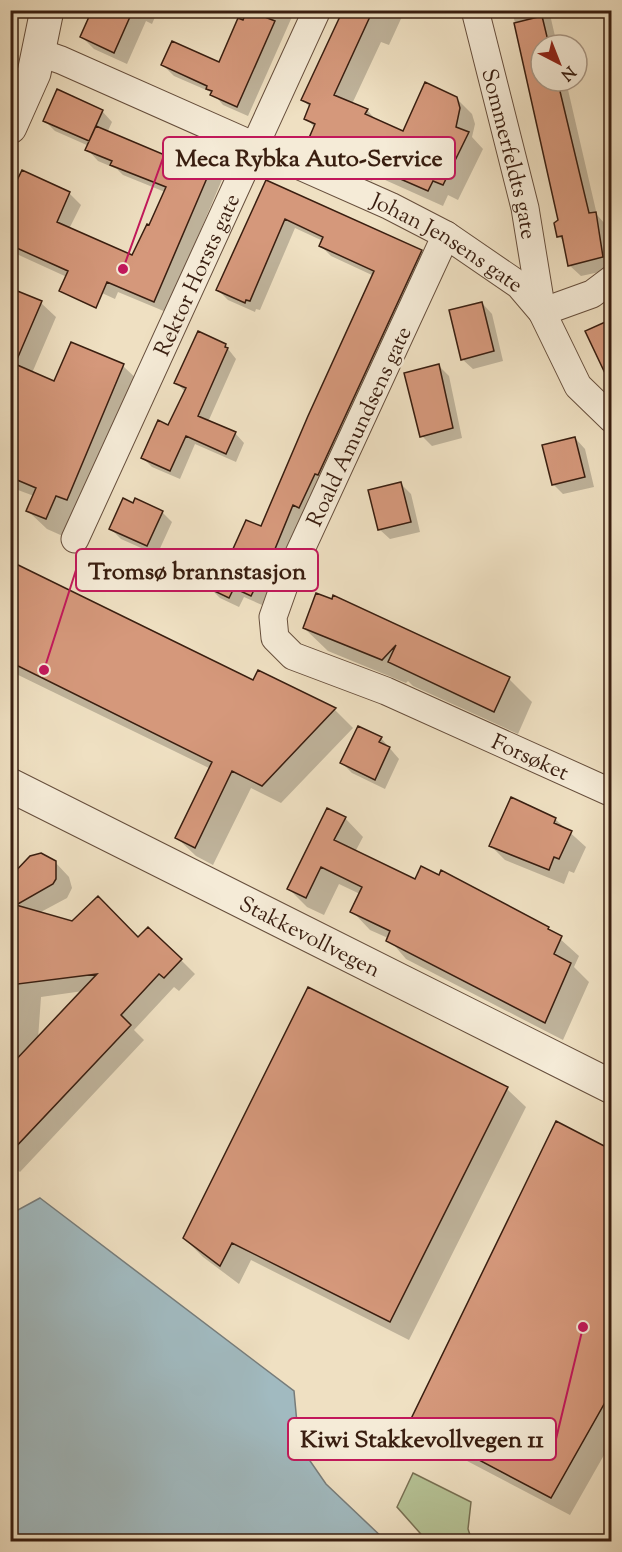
<svg xmlns="http://www.w3.org/2000/svg" width="622" height="1552" font-family="'Sorts Mill Goudy',serif">
<style>
.green{fill:#b6c396;stroke:#787053;stroke-width:1.5}
.water{fill:#a1bac0;stroke:#777c7a;stroke-width:1.5}
.shadow{fill:#0003;fill-rule:evenodd}
.building{fill:#d5987b;stroke:#391e10;stroke-width:1.5}
.lines{fill:none;stroke-linecap:round;stroke-linejoin:round}
.minor-casing{stroke:#664e3c;stroke-width:29}
.tertiary-casing{stroke:#664e3c;stroke-width:35}
.minor{stroke:#f5ebd7;stroke-width:27}
.tertiary{stroke:#f5ebd7;stroke-width:33}
.labels{text-anchor:middle;stroke-width:5;stroke-linejoin:round;paint-order:stroke}
.street-label{font-size:22px;fill:#391e10;stroke:#f5ebd7}
.leader{fill:none;stroke:#c2185b;stroke-width:2}
.callout-dot{fill:#c2185b;stroke:#f5ebd7;stroke-width:2}
.callout{fill:#f5ebd7;stroke:#c2185b;stroke-width:2}
.callout-label{font-size:24px;text-anchor:middle;font-weight:bold;fill:#391e10}
</style>
<rect width="100%" height="100%" fill="#efe0c2"/>
<filter id="stains"><feTurbulence type="fractalNoise" baseFrequency=".00333" numOctaves="4"/><feColorMatrix values="0 0 0 0 .2 0 0 0 0 .09 0 0 0 0 .02 0 0 0 .5 -.17"/></filter>
<radialGradient id="worn" r=".72"><stop offset=".6" stop-color="#630" stop-opacity="0"/><stop offset="1" stop-color="#630" stop-opacity=".3"/></radialGradient>
<!-- green -->
<path class="green" d="M413,1473l58,29 -3,27 4,12h-45l-30,-34z"/>
<!-- water -->
<path class="water" d="M40,1198l254,193 5,54 27,39 60,57h-375v-332l7,1z"/>
<!-- shadow -->
<path class="shadow" d="M94,10h64l-6,14 -6,-3 -19,43 -33,-15 -12,-12z
M243,10h52l-47,106 -25,-11 -10,-12 -39,-17 -11,-11 57,-1z
M343,10h62l-16,35 -8,-3 -29,62 15,6 10,11 27,12 52,-35 16,16 3,10 -3,13 11,12 -25,51 -10,-5 -5,11 -69,-31 -2,6 -36,-16 -25,-27 4,-10 -9,-10 4,-11 -7,-7z
M512,10h37l8,35h-16v36h25l31,134 9,10 6,29v15l-3,1 -28,6 -12,-11 -5,-23 -5,-6 1,-16z
M605,10h7v23l-3,-2z
M102,111l10,11 -5,11 61,25h47l11,12 -60,142 -48,-20 -3,7 -105,-48v-52l13,-27 47,22 11,11 -12,24 64,28 17,-30 15,-35 -42,-17 -6,-6 -19,-8 -11,-12 2,-3 -34,-15 -10,-10z
M266,182l155,69 10,10 -162,335 -3,-1 -4,10 -18,-8 -5,10 -19,-9 -10,-10 23,-35 29,-25 112,-252 -43,-20 -10,-10 2,-5 -28,-13 -35,82 -4,-1 -1,3 -27,-12 -10,-10z
M10,289l31,14 15,14 -24,56 23,10 68,-17 19,18 -77,153 -18,-8 -19,-18 6,-15 -24,-9z
M482,303l10,11 11,47 -30,8 -11,-10z
M225,345l11,14 -28,63 27,11 9,10 -8,19 -41,-18 -15,35 -28,-12 -9,-9 26,-31 16,-35 -9,-10z
M439,366l10,10 13,62 -30,8 -10,-10z
M575,438l10,11 9,38 -31,7 -10,-10z
M401,484l10,10 9,38 -30,7 -11,-10z
M162,512l10,10 -15,33 -36,-16 -10,-10z
M10,562l244,120 4,-10 77,38 18,18 -72,75 -30,-15 -38,77 -17,-9 -19,-18 34,-69 -201,-98z
M317,595l192,84 23,23 -14,32 -105,-48 -5,-5 -2,2 -78,-32 -24,-23z
M381,738l18,21 -14,30 -33,-16 -10,-10z
M345,818l18,19 -8,15 60,29 133,47 31,28 -5,11 15,15 -26,58 -157,-81 -18,-21 -18,-8 -18,-19 8,-17 -21,-10 -15,31 -17,-8 -18,-18z
M555,819l31,28 -12,26 -5,-2 -5,13 -59,-24 -15,-15z
M36,855h10l9,7 14,15 3,11 -5,10 -28,15 99,26 43,21 14,14 -16,17 -5,-4 -40,43 10,10 -124,132 -7,-6 -3,2v-305l8,8zM83,991l-45,48 3,-42z
M309,989l198,100 19,18 -117,233 -158,-80 -12,24 -36,-27 -19,-19z
M612,1152v289l-42,74 -141,-74 -18,-19z"/>
<!-- building -->
<path class="building" d="M92,10h41l-19,43 -34,-16z
M247,10l28,11 -38,86 -27,-12 2,-4 -6,-2 1,-3 -46,-21 11,-24 47,21 19,-44 5,2z
M343,10h30l-39,85 34,14 -3,5 38,17 22,-49 32,15 3,11 -4,19 13,5 -26,53 -10,-4 -5,10 -69,-30 -2,6 -38,-18 2,-5 -12,-6 6,-14 -11,-5 6,-15 -9,-4z
M542,16l7,29h-8v36h15l3,6 30,126 7,-1 7,45 -35,9 -6,-30 -5,1 -3,-14 4,-3 -44,-197z
M57,89l46,21 -14,31 -46,-20z
M96,126l71,30 6,-16 43,17 -62,145 -47,-20 -11,26 -37,-17 9,-20 -58,-26v-50l12,-25 48,22 -13,30 75,33 15,-31 2,1 17,-38 -56,-22 2,-4 -27,-11z
M266,180l156,70 -104,225 -3,-1 -16,34 -6,-3 -34,83 -3,-2 -5,10 -17,-8 -5,10 -21,-10 19,-39 5,2 14,-31 15,6 47,-110 66,-145 -55,-25 4,-9 -38,-18 -35,82 -4,-1 -1,3 -29,-13z
M10,288l32,13 -27,63 39,17 17,-39 53,22 -57,136 -11,-4 -10,23 -20,-8 10,-23 -26,-11z
M482,302l12,49 -33,9 -12,-50z
M612,319v69l-27,-57z
M198,331l28,13 -1,3 3,1 -30,68 38,16 -10,22 -40,-18 -16,35 -29,-13 17,-38 10,5 18,-37 -12,-5z
M439,364l14,64 -33,9 -16,-64z
M575,437l10,40 -33,8 -10,-40z
M401,482l10,40 -33,8 -10,-40z
M123,498l10,5 2,-5 28,13 -16,35 -38,-17z
M10,561l243,119 5,-10 78,38 -74,78 -30,-15 -37,77 -20,-10 37,-76 -202,-100z
M316,593l16,6 1,-4 177,82 -16,35 -106,-50 8,-17 -14,15 -79,-32z
M358,726l24,11 -3,5 11,5 -15,33 -35,-17z
M511,797l45,21 -2,5 18,8 -13,28 -5,-2 -5,13 -60,-24z
M327,808l19,9 -12,23 81,39 6,-13 18,9 2,-5 108,57 -1,2 14,7 -8,18 17,9 -26,60 -159,-82 4,-10 -40,-19 12,-25 -41,-20 -15,31 -19,-9z
M41,853l15,8v18l-3,5 -37,21 56,16 26,-25 40,41 10,-10 34,32 -18,19 -5,-4 -38,41 10,10 -121,128v-87l87,-92 -87,11v-108l20,-21z
M308,987l200,100 -118,235 -158,-79 -12,23 -37,-28z
M556,1121l56,29v240l-61,108 -142,-75z"/>
<g class="lines">
<!-- minor casing -->
<g class="minor-casing">
<g id="minor">
<path id="s1" d="M475,10l50,198 17,104 36,74 34,33"/>
<path id="s2" d="M38,52l23,8 329,146 56,29 73,50 23,27 50,-18 20,-15"/>
<path id="s3" d="M446,235l-162,351 -11,31 2,21 18,18 93,35 226,102"/>
<path id="s4" d="M75,539l242,-529"/>
</g>
</g>
<!-- tertiary casing -->
<g class="tertiary-casing">
<g id="tertiary">
<path d="M10,127l24,-54 13,-63"/>
<path id="s5" d="M10,785l602,302"/>
</g>
</g>
<!-- minor -->
<use href="#minor" class="minor"/>
<!-- tertiary -->
<use href="#tertiary" class="tertiary"/>
</g>
<g class="labels">
<!-- street labels -->
<g class="street-label">
<text dy="8" stroke="none"><textPath href="#s1" startOffset="148">Sommerfeldts gate</textPath></text>
<text dy="8" stroke="none"><textPath href="#s2" startOffset="452">Johan Jensens gate</textPath></text>
<text dy="8" stroke="none"><textPath href="#s4" startOffset="291">Rektor Horsts gate</textPath></text>
<text transform="translate(358 426) rotate(-65)" y="8">Roald Amundsens gate</text>
<text dy="8" stroke="none"><textPath href="#s3" startOffset="724">Forsøket</textPath></text>
<text dy="8" stroke="none"><textPath href="#s5" startOffset="336">Stakkevollvegen</textPath></text>
</g>
</g>
<!-- callouts -->
<path class="leader" d="M123 269L163 158M44 670L76 570M583 1327L556 1439"/>
<g class="callout-dot">
<circle cx="123" cy="269" r="6"/>
<circle cx="44" cy="670" r="6"/>
<circle cx="583" cy="1327" r="6"/>
</g>
<g class="callout">
<rect x="163" y="137" width="292" height="42" rx="6"/>
<rect x="76" y="549" width="242" height="42" rx="6"/>
<rect x="288" y="1418" width="268" height="42" rx="6"/>
</g>
<g class="callout-label">
<text x="309" y="166">Meca Rybka Auto-Service</text>
<text x="197" y="579">Tromsø brannstasjon</text>
<text x="422" y="1447">Kiwi Stakkevollvegen 11</text>
</g>
<!-- margin -->
<rect width="622" height="1552" fill="none" stroke="#efe0c2" stroke-width="36"/>
<rect x="12" y="12" width="598" height="1528" fill="none" stroke="#391e10" stroke-width="3"/>
<rect x="18" y="18" width="586" height="1516" fill="none" stroke="#391e10" stroke-width="1.5"/>
<!-- north arrow -->
<g transform="translate(559 63) rotate(138)"><circle r="28" fill="#f5ebd7" stroke="#aa9987" stroke-width="1.5"/>
<path d="M0-4.5L10 22L0 15L-10 22Z" fill="#8f2418"/>
<text y="-9" font-size="16" font-weight="bold" text-anchor="middle" fill="#391e10">N</text>
</g>
<rect width="100%" height="100%" filter="url(#stains)"/>
<rect width="100%" height="100%" fill="url(#worn)"/>
</svg>
